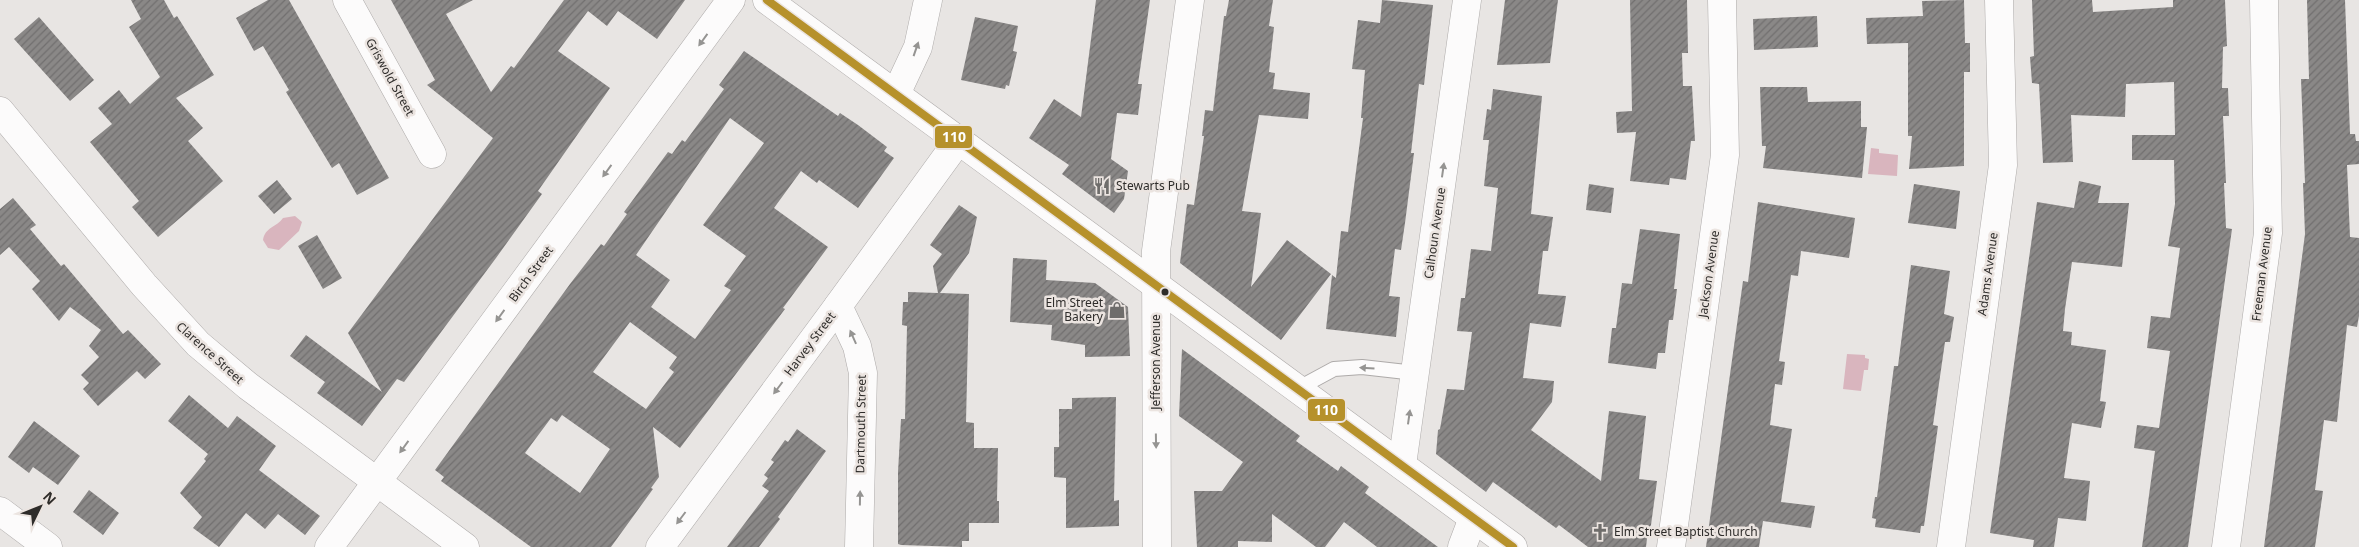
<svg xmlns="http://www.w3.org/2000/svg" width="2359" height="547" font-family="'Noto Sans',sans-serif">
<style>
.water{fill:#d9b5be}
.building{fill:url(#building-hatch);fill-rule:evenodd}
.lines{fill:none;stroke-linecap:round;stroke-linejoin:round}
.service-casing{stroke:#adaaa9;stroke-width:16}
.minor-casing{stroke:#adaaa9;stroke-width:29}
.tertiary-casing{stroke:#adaaa9;stroke-width:29}
.secondary-casing{stroke:#adaaa9;stroke-width:29}
.service{stroke:#fcfbfb;stroke-width:14}
.minor{stroke:#fcfbfb;stroke-width:28}
.tertiary{stroke:#fcfbfb;stroke-width:28}
.secondary{stroke:#fcfbfb;stroke-width:28}
.bus-1-casing{stroke:#ebe4e0;stroke-width:11}
.bus-1{stroke:#b6912b;stroke-width:8}
.oneway{fill:#959492}
.bus-dot{fill:#2e2c2a;stroke:#ebe4e0;stroke-width:2}
.labels{text-anchor:middle;stroke-width:5;stroke-linejoin:round;paint-order:stroke}
.street-label{font-size:12px;fill:#2e2c2a;stroke:#ebe4e0}
.poi-label{font-size:12px;fill:#2e2c2a;stroke:#ebe4e0;text-anchor:start}
.line-badge{stroke:#ebe4e0;stroke-width:2}
.badge-label{font-size:14px;text-anchor:middle;font-weight:bold;fill:#fff}
</style>
<defs>
<pattern id="building-hatch" width="6" height="6" patternUnits="userSpaceOnUse" patternTransform="scale(1.25)"><rect width="6" height="6" fill="#8a8887"/><path d="M-1 1l2-2M0 6l6-6M5 7l2-2" fill="none" stroke="#716f6f"/></pattern>
</defs>
<rect width="100%" height="100%" fill="#e8e5e3"/>
<!-- water -->
<path class="water" d="M1871,148l8,1v4l19,2 -1,21 -29,-2z
M295,216l7,6 -3,9 -20,19 -11,-2 -5,-8c2,-13 14,-13 20,-22z
M1847,354l18,1v3l4,1 -1,11h-4l-3,21 -18,-2z"/>
<!-- building -->
<path class="building" d="M131,0h33l10,18 3,-2 37,59 -38,23 27,30 -15,13 35,40 -65,56 -26,-30 7,-6 -49,-59 22,-18 -14,-16 21,-18 11,14 30,-27 -31,-50 12,-8z
M268,0h21l100,178 -32,17 -18,-32 -7,5 -46,-76 3,-2 -26,-44 -9,5 -18,-33z
M391,0h82l-27,14 45,78 20,-26 3,2 50,-68h121l-28,39 -39,-28 -11,15 -19,-15 -30,40 52,37 -72,103 4,3 -46,64 -92,124 -7,-3 -35,47 -45,-33 8,-11 -35,-26 16,-21 76,57 -34,-59 145,-195 -66,-53 8,-5z
M1096,0h54l-12,84h4l-4,31 -21,-2 -6,46 17,12 -4,28 -10,14 -52,-39 7,-9 -40,-27 25,-39 27,18z
M1229,0h44l-4,26 5,1 -5,45 6,1 -2,16 37,4 -2,26 -49,-4 -17,96 19,2 -10,74 36,-47 44,34 -50,66 -101,-77 7,-59 7,1 10,-69h-2l3,-26 8,1 11,-95h2z
M1382,0l51,5 -9,80 -5,-1 -8,69h3l-9,70 -4,27 -6,-1 -6,47 11,1 -4,40 -70,-8 6,-54 4,3 5,-47 7,1 15,-114h-2l4,-48 -13,-1 6,-49 22,3z
M1505,0h53l-8,63 -53,2z
M1630,0h57l1,53h-6l1,33h9l3,55h-4l-5,39 -16,-2 -1,7 -39,-4 6,-49 -19,1 -1,-21 16,-1z
M1964,0l1,43h5v29h-6v94l-55,3 3,-33h-4v-93l-41,1 -1,-26 57,-2 -1,-15z
M2032,0h60l1,12 80,-5v-7h52l2,46 -4,1 -1,41h6l1,28h-6l3,67h-2l2,45 6,1 -44,318h-46l13,-96 -21,-3 3,-23 22,3 11,-77 -23,-3 4,-32 19,2 10,-70 -12,-2 7,-42 -1,-44h-42v-25h43l-1,-53 -48,2 -1,33 -54,-2 2,47 -30,1 -4,-79 -7,-1 -2,-26 4,-1z
M2307,0h38l5,134h5l1,7h3v23l-12,1 3,72 9,1v78l-2,11 -10,-2 -10,97 -13,-2 -9,70 8,1 -8,56h-51l41,-313 -2,-51h2l-4,-104h8z
M1817,16l1,31 -64,3 -1,-31z
M39,17l55,63 -24,21 -56,-62z
M975,17l43,9 -5,25 4,1 -8,34 -3,-1 -1,4 -44,-9z
M744,51l94,65 2,-3 18,12 29,22 -3,4 10,7 -36,50 -39,-28 -2,3 -16,-12 -27,37 54,39 -45,61 2,1 -105,139 -27,-21 6,50 -8,11 2,1 -42,58h-80l-90,-66 3,-4 -9,-7 135,-186 31,-40 3,2 23,-32 -3,-2 44,-60 4,2 10,-14 3,2 39,-53 -5,-4zM730,118l34,25 -61,82 43,31 -22,30 7,4 -36,49 -44,-32 19,-27 -34,-25zM630,322l47,35 -8,11 5,4 -28,37 -53,-37zM562,415l48,34 -30,44 -55,-40 26,-35 6,4z
M1760,87h47l1,15 53,-1v26h6l-5,51 -99,-10 3,-22h-4z
M1493,89l49,7 -11,118 22,3 -5,34h-5l-5,43 28,2 -5,31 -31,-4 -7,55 31,3 -2,21 -21,28 70,51 8,-70 37,5 -7,63 18,2 -6,44 -3,5 -2,17h-58l-29,-22 -3,3 -63,-46 -7,10 -50,-38 2,-24 2,-1 7,-40 17,1 8,-58 -15,-1 4,-33h4l6,-49 20,2 7,-63 -14,-2 5,-46h-6l4,-31 4,1z
M277,180l15,19 -18,15 -16,-18z
M2079,181l22,5 -3,17h31l-7,64 -50,-5 -7,47 -2,22 9,1 -1,13 35,5 -6,51 6,1 -5,26 -29,-5 -8,55 26,3 -4,40 -28,-3 -4,29h-21l1,-7 -44,-7 47,-331 37,6z
M1589,184l25,4 -3,25 -25,-3z
M1914,184l46,7 -4,38 -48,-6z
M13,198l23,27 -6,4 31,37 3,-2 59,70 5,-4 33,34 -16,15 -8,-8 -39,35 -15,-17 6,-6 -8,-8 18,-18 -10,-11 12,-16 -31,-23 -11,14 -27,-32 8,-8 -31,-34 -9,8v-46z
M1758,202l97,16 -6,40 -48,-7 -3,25 -7,-1 -12,86 6,1 -3,23 -7,-1 -5,41 22,4 -11,73 34,4 -4,22 -48,-7 -4,26h-53l37,-266 5,1z
M959,205l18,12 -8,36 -29,40 29,1 -3,128 8,1v25h24l-1,53h2v22h-30v18h-7v6l-61,-2 -3,-1v-72l3,-53h4l2,-93 -5,-1 1,-23h5v-10l30,1 -5,-27 9,-12 -12,-9z
M1640,229l40,5 -6,55h3l-4,31h-4l-4,33h-7l-2,16 -48,-6 4,-35h4l6,-45 10,1z
M317,235l25,43 -19,11 -25,-43z
M1013,258l34,2 -1,20 49,3 33,24 2,49 -45,1v-12l-34,-5 1,-15 -42,-3z
M1911,265l39,6 -6,43 10,3 -4,25h-5l-12,83 5,1 -14,100h-3l-1,7 -45,-6 1,-8 -4,-1 3,-21h2l17,-131h4z
M1182,349l118,87 -4,5 42,30 3,-5 28,21 -4,6 73,54h-61l-33,-25 -19,25h-9l-44,-33v28l-34,-1v6h-41l-3,-56h28l21,-29 -64,-46z
M189,395l39,33 9,-12 39,30 -17,24 61,46 -15,19 -27,-21 -13,15 -19,-16 -27,34 -26,-19 9,-11 -22,-24 26,-32 -2,-2 4,-5 -40,-33z
M1116,397l-2,104 5,-1v26l-53,2v-50l-12,-1v-30h5v-38h13v-11z
M34,421l46,35 -22,29 -25,-18 -4,6 -21,-16z
M797,429l29,22 -48,66 2,2 -21,28h-32l42,-56 -7,-5 6,-8 -4,-3 10,-13 -3,-2 14,-20 3,2z
M89,490l30,23 -16,22 -30,-23z"/>
<g class="lines">
<!-- service casing -->
<g class="service-casing">
<path id="service" d="M1297,389l37,-20 28,-2 53,6"/>
</g>
<!-- minor casing -->
<g class="minor-casing">
<path id="minor" d="M347,0l85,154
M896,94l22,-47 10,-47
M0,111l144,174 54,59 50,42 217,161
M1402,465l65,-465
M0,511l48,36
M329,547l402,-547
M660,547l178,-241
M1157,547l-1,-296 34,-251
M1671,547l54,-392 -3,-155
M1951,547l52,-382 -4,-165
M2226,547l42,-314 -4,-233"/>
</g>
<!-- tertiary casing -->
<g class="tertiary-casing">
<path id="tertiary" d="M859,547l4,-174 -6,-27 -19,-40 120,-165
M1462,547l11,-29"/>
</g>
<!-- secondary casing -->
<g class="secondary-casing">
<path id="secondary" d="M767,0l746,547"/>
</g>
<!-- service -->
<use href="#service" class="service"/>
<!-- minor -->
<use href="#minor" class="minor"/>
<!-- tertiary -->
<use href="#tertiary" class="tertiary"/>
<!-- secondary -->
<use href="#secondary" class="secondary"/>
<!-- bus-1 casing -->
<g class="bus-1-casing">
<path id="bus-1" d="M767,0l746,547"/>
</g>
<!-- bus-1 -->
<use href="#bus-1" class="bus-1"/>
</g>
<!-- one-way arrows -->
<defs><path id="oneway-solid" d="M-6-.8H1V-3.2L6.5 0L1 3.2V.8H-6Z" transform="scale(1.25)"/></defs>
<g class="oneway">
<use href="#oneway-solid" transform="translate(703 40) rotate(126)"/>
<use href="#oneway-solid" transform="translate(916 49) rotate(-71)"/>
<use href="#oneway-solid" transform="translate(1443 170) rotate(-82)"/>
<use href="#oneway-solid" transform="translate(607 171) rotate(126)"/>
<use href="#oneway-solid" transform="translate(500 316) rotate(126)"/>
<use href="#oneway-solid" transform="translate(853 337) rotate(-114)"/>
<use href="#oneway-solid" transform="translate(1367 368) rotate(-176)"/>
<use href="#oneway-solid" transform="translate(778 388) rotate(127)"/>
<use href="#oneway-solid" transform="translate(1409 417) rotate(-82)"/>
<use href="#oneway-solid" transform="translate(1156 441) rotate(89)"/>
<use href="#oneway-solid" transform="translate(404 447) rotate(126)"/>
<use href="#oneway-solid" transform="translate(860 498) rotate(-89)"/>
<use href="#oneway-solid" transform="translate(681 518) rotate(127)"/>
</g>
<!-- icons -->
<defs>
<g id="restaurant-bare" transform="scale(1.35)"><path d="M-5-6h1v4h1v-4h1v4h1v-4h1v5L-1.5 .5V6h-2V.5L-5-1ZM5-6V6H3V1.5H1.5Q1.5-4 5-6Z" fill="#6f6d6b" stroke="#ebe4e0" stroke-width="2.5" paint-order="stroke"/></g>
<g id="shop-bare" transform="scale(1.35)"><path d="M-5-2.5h2.3a2.7 3.5 0 0 1 5.4 0H5L5.5 6h-11ZM-1.5-2.5h3a1.5 2.3 0 0 0-3 0Z" fill="#6f6d6b" stroke="#ebe4e0" stroke-width="2.5" paint-order="stroke"/></g>
<g id="church-bare" transform="scale(1.35)"><path d="M-1.2-6h2.4v3.5h3.3v2.4h-3.3V6h-2.4V-.1h-3.3v-2.4h3.3Z" fill="#6f6d6b" stroke="#ebe4e0" stroke-width="2.5" paint-order="stroke"/></g>
</defs>
<g fill-rule="evenodd">
<use href="#restaurant-bare" x="1102" y="186"/>
<use href="#shop-bare" x="1117" y="310"/>
<use href="#church-bare" x="1600" y="532"/>
</g>
<!-- markers -->
<circle class="bus-dot" cx="1165" cy="292" r="4.5"/>
<g class="labels">
<!-- street labels -->
<g class="street-label">
<text transform="translate(390 77) rotate(61)" y="4">Griswold Street</text>
<text transform="translate(1435 233) rotate(-82)" y="4">Calhoun Avenue</text>
<text transform="translate(531 274) rotate(-54)" y="4">Birch Street</text>
<text transform="translate(1709 274) rotate(-82)" y="4">Jackson Avenue</text>
<text transform="translate(1988 274) rotate(-82)" y="4">Adams Avenue</text>
<text transform="translate(2262 274) rotate(-83)" y="4">Freeman Avenue</text>
<text transform="translate(810 344) rotate(-53)" y="4">Harvey Street</text>
<text transform="translate(210 353) rotate(42)" y="4">Clarence Street</text>
<text transform="translate(1156 362) rotate(-90)" y="4">Jefferson Avenue</text>
<text transform="translate(861 424) rotate(-89)" y="4">Dartmouth Street</text>
</g>
<!-- poi labels -->
<g class="poi-label">
<text x="1116" y="190">Stewarts Pub</text>
<text x="1103" y="307" text-anchor="end">Elm Street<tspan x="1103" dy="14">Bakery</tspan></text>
<text x="1614" y="536">Elm Street Baptist Church</text>
</g>
</g>
<g class="line-badge">
<rect x="934" y="125" width="39" height="24" rx="5" fill="#b6912b"/>
<rect x="1307" y="398" width="39" height="24" rx="5" fill="#b6912b"/>
</g>
<g class="badge-label">
<text x="954" y="142">110</text>
<text x="1326" y="415">110</text>
</g>
<!-- north arrow -->
<g transform="translate(40 507) rotate(47)" stroke="#ebe4e0" stroke-width="4" paint-order="stroke">
<path d="M0-4L9 19L0 12L-9 19Z" fill="#2e2c2a"/>
<text y="-8" font-size="14" font-weight="bold" text-anchor="middle" fill="#2e2c2a">N</text>
</g>
</svg>
